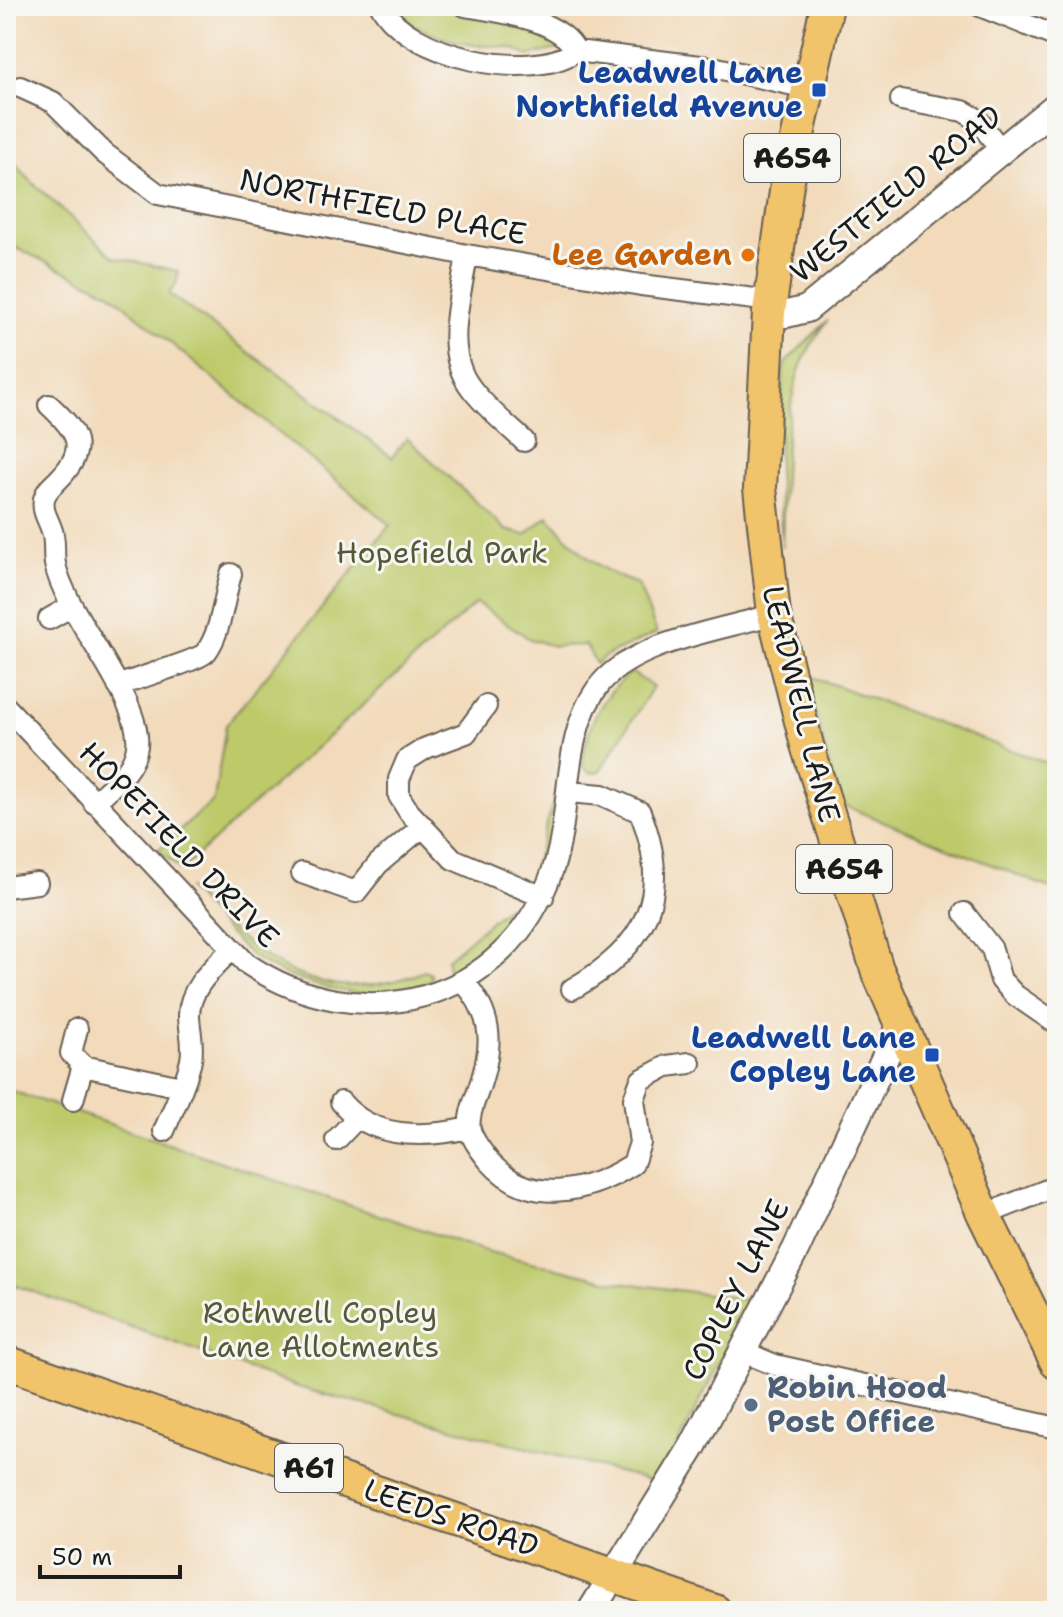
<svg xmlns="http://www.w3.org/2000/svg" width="1063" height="1617" font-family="'Shantell Sans',sans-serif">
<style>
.green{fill:#beca6b;stroke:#6d7344;stroke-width:2}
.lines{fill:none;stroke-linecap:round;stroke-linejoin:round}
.minor-casing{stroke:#675e53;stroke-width:24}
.tertiary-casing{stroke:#675e53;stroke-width:30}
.primary-casing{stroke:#675e53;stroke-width:36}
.minor{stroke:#fff;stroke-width:20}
.tertiary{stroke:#fff;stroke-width:26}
.primary{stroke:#f1c36a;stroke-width:32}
.transit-dot{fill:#1a4fb4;stroke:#f6f6f2;stroke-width:3}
.food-dot{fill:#e8710a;stroke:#f6f6f2;stroke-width:3}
.service-dot{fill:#5c6f8a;stroke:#f6f6f2;stroke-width:3}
.labels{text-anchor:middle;stroke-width:6;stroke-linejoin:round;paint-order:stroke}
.shield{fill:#f6f6f2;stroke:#5d5d5c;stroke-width:2}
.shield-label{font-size:28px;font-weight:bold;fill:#1c1c1c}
.transit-label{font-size:30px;font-weight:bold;fill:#164399;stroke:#f6f6f2;text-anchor:end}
.street-label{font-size:30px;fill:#1c1c1c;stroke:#f6f6f2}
.food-label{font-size:30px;font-weight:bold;fill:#c56008;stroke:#f6f6f2;text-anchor:end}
.park-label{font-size:30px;fill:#555938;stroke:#f6f6f2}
.service-label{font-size:30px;font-weight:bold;fill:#4e5e75;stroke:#f6f6f2;text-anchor:start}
</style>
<rect width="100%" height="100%" fill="#f6f6f2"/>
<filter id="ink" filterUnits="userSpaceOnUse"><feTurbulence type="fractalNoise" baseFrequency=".0125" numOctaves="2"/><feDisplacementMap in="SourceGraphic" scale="16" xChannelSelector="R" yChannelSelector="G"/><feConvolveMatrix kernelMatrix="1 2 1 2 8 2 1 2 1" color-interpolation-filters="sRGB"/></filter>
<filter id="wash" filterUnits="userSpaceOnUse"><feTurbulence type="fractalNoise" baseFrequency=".006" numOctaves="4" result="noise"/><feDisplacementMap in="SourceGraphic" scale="32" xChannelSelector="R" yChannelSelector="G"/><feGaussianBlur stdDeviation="1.8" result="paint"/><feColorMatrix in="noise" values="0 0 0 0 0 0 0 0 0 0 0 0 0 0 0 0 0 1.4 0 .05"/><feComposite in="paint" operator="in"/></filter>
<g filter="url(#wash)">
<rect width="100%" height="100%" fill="#f2daba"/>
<!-- green -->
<path class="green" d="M396,6c48,0 124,11 163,38v5l-32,7c-19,-14 -37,-8 -60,-12 -26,-5 -55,-16 -73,-34z
M6,154l26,28 82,75 64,14 -1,11 -8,12 223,163 15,-19 99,92 19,5 23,-19c27,31 49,56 90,68l19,49 -52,23 -9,8 -10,-19 -33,1 -23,-7 -54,-36 -295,267 -23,-20 56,-50 12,-75 164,-200 -281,-233 -103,-49z
M828,320c-12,17 -24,34 -30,54 -16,54 -14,118 -16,174l-4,-83 5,-95 4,-9z
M631,672l22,15 -54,85 -10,1 -6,-7c2,-41 18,-68 48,-94z
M805,674l252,93v124l-217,-87z
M560,777c-2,22 -4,89 -27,95z
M187,888c72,72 131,125 238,83l6,3v6c-41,31 -143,5 -180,-25 -23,-19 -43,-45 -64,-67z
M508,906l5,1 -3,21 -55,43 -7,-1 -1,-11z
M6,1089l479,162 126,30 140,19 -92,183 -358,-95 -295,-106z"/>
</g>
<g filter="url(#ink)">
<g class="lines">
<!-- minor casing -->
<g class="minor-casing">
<path id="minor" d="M381,6c28,51 148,77 195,45l141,17 90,20
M465,6c33,6 95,12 111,45
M980,6l77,31
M20,87l33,15 51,51 54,41 309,61 174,30 130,16
M901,100l62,11 14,8 24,31
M467,255c-6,42 -25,96 4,133 14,19 35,36 53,53
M49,405c28,26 41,43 9,75 -6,6 -12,10 -14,19 -2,12 3,18 7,29 5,11 2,24 4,36 10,51 88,136 82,182 -3,25 -27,41 -43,57
M49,619l23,-13
M118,686c16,-7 82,-26 88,-34 15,-19 18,-55 25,-78
M486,706l-20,27 -40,15 -19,12 -8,19v17l10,16 44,47 90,38
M6,707l240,256c113,77 261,42 307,-94 20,-58 7,-136 48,-186 36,-42 121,-53 173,-69
M569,792l33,3 38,17c33,81 7,135 -68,177
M302,873l54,19 22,-28 45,-38
M6,887l31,-4
M964,913l28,36 9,31 14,15 42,29
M463,981c33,37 30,68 14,113 -4,10 -9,26 -7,36 3,11 12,22 19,31 40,46 98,32 144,3l7,-21 -6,-44 7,-19 26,-14 23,-3
M83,1066l98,21
M73,1100l10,-34 -12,-13 6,-24
M341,1102c32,38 83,36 128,26
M164,1131c9,-22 22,-47 27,-71 3,-16 -1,-27 -2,-43 -1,-28 24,-49 42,-67
M336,1140l20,-21
M984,1215l73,-29
M741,1351l34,14 282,63"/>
</g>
<!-- tertiary casing -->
<g class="tertiary-casing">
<path id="tertiary" d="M769,312l18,2 20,-5 250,-204
M591,1611l102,-165 103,-197 104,-224"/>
</g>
<!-- primary casing -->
<g class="primary-casing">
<path id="primary" d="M827,6l-40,178 -18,128 -9,176 14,126 33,131 70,224 107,246 73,148
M6,1362l709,249"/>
</g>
<!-- minor -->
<use href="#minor" class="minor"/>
<!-- tertiary -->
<use href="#tertiary" class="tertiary"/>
<!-- primary -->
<use href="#primary" class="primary"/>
</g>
</g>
<!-- markers -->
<g class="transit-dot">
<rect x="811" y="82" width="16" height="16" rx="4"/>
<rect x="924" y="1047" width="16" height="16" rx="4"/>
</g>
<circle class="food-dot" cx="748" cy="255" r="8"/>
<circle class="service-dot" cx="751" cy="1405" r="8"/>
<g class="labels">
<!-- shield labels -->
<g class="shield">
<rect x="744" y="134" width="96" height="48" rx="6"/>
<rect x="796" y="845" width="96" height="48" rx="6"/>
<rect x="275" y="1444" width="68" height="48" rx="6"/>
</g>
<g class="shield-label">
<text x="792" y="168">A654</text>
<text x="844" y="879">A654</text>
<text x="309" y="1478">A61</text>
</g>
<!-- transit labels -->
<g class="transit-label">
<text x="803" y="83">Leadwell Lane<tspan x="803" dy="34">Northfield Avenue</tspan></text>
<text x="916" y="1048">Leadwell Lane<tspan x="916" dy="34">Copley Lane</tspan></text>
</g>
<!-- street labels -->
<g class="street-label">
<text transform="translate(896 194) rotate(-39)" y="10">WESTFIELD ROAD</text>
<text transform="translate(383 207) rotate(11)" y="10">NORTHFIELD PLACE</text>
<text transform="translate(801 704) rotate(76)" y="10">LEADWELL LANE</text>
<text transform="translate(179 845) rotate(46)" y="10">HOPEFIELD DRIVE</text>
<text transform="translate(736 1290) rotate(-63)" y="10">COPLEY LANE</text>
<text transform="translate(451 1518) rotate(19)" y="10">LEEDS ROAD</text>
</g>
<!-- food labels -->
<g class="food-label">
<text x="732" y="265">Lee Garden</text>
</g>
<!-- park labels -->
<g class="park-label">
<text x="442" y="563">Hopefield Park</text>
<text x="320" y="1323">Rothwell Copley<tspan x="320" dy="34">Lane Allotments</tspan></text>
</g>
<!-- service labels -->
<g class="service-label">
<text x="767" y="1398">Robin Hood<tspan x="767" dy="34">Post Office</tspan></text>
</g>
</g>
<!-- margin -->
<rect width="1063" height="1617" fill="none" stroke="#f6f6f2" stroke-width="32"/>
<!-- scale -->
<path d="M40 1565v12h140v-12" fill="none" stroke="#1c1c1c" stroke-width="4"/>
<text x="52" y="1565" font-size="24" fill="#1c1c1c" stroke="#f6f6f2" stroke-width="6" paint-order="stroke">50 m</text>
</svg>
